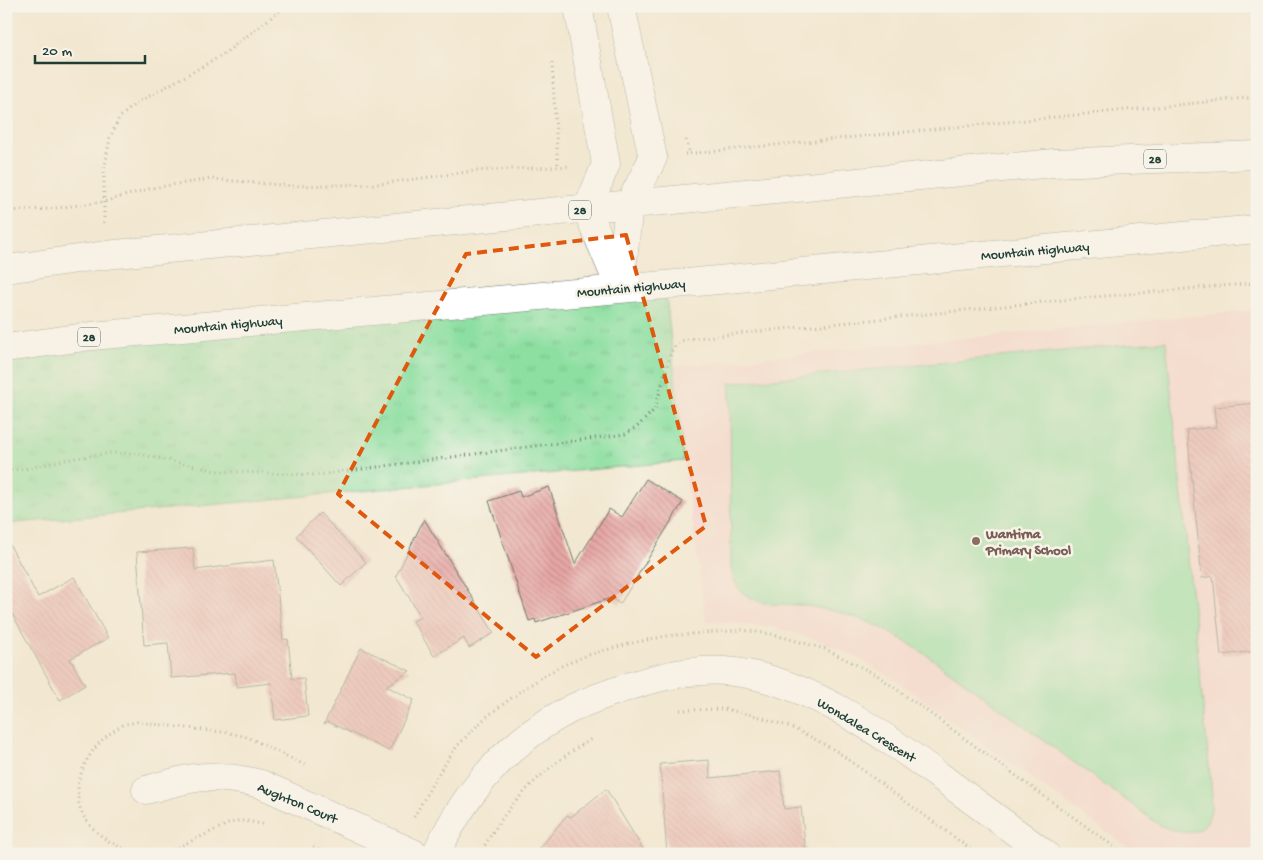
<svg xmlns="http://www.w3.org/2000/svg" width="1263" height="860" font-family="'Gochi Hand',sans-serif">
<style>
.built{fill:#f7d0cb}
.park{fill:url(#park-tufts);stroke:#568e6a}
.pitch{fill:#8cdfa0;stroke:#568e6a}
.building{fill:url(#building-back-hatch)}
.lines{fill:none;stroke-linecap:round;stroke-linejoin:round}
.minor-casing{stroke:#69796b;stroke-width:29}
.major-casing{stroke:#69796b;stroke-width:29}
.path{stroke:#69796b;stroke-width:3;stroke-dasharray:1 4;stroke-linecap:butt}
.minor{stroke:#fff;stroke-width:28}
.major{stroke:#fff;stroke-width:28}
.marked{fill:none;stroke:#de580e;stroke-width:4;stroke-dasharray:10 6;stroke-linejoin:round}
.education-dot{fill:#8d6e63;stroke:#f7f3e8;stroke-width:2}
.labels{text-anchor:middle;stroke-width:5;stroke-linejoin:round;paint-order:stroke}
.shield{fill:#f7f3e8;stroke:#60746a;stroke-width:1}
.shield-label{font-size:12px;font-weight:bold;fill:#1f3d34}
.street-label{font-size:14px;fill:#1f3d34;stroke:#f7f3e8}
.education-label{font-size:14px;font-weight:bold;fill:#785e54;stroke:#f7f3e8;text-anchor:start}
</style>
<defs>
<pattern id="park-tufts" width="24" height="20" patternUnits="userSpaceOnUse" patternTransform="scale(1.25)"><rect width="24" height="20" fill="#8cdfa0"/><path d="M3 7l-1-3M5 7V3M7 7l1-3M15 17l-1-3M17 17v-4M19 17l1-3" fill="none" stroke="#78c08a"/></pattern>
<pattern id="building-back-hatch" width="6" height="6" patternUnits="userSpaceOnUse" patternTransform="scale(1.25)"><rect width="6" height="6" fill="#e8a7a5"/><path d="M-1 5l2 2M0 0l6 6M5-1l2 2" fill="none" stroke="#bb8987"/></pattern>
</defs>
<rect width="100%" height="100%" fill="#f7f3e8"/>
<filter id="ink" filterUnits="userSpaceOnUse"><feTurbulence type="fractalNoise" baseFrequency=".02" numOctaves="2"/><feDisplacementMap in="SourceGraphic" scale="10" xChannelSelector="R" yChannelSelector="G"/><feConvolveMatrix kernelMatrix="1 2 1 2 8 2 1 2 1" color-interpolation-filters="sRGB"/></filter>
<filter id="wash" filterUnits="userSpaceOnUse"><feTurbulence type="fractalNoise" baseFrequency=".0096" numOctaves="4" result="noise"/><feDisplacementMap in="SourceGraphic" scale="20" xChannelSelector="R" yChannelSelector="G"/><feGaussianBlur stdDeviation="1.12" result="paint"/><feColorMatrix in="noise" values="0 0 0 0 0 0 0 0 0 0 0 0 0 0 0 0 0 1.4 0 .05"/><feComposite in="paint" operator="in"/></filter>
<g filter="url(#wash)">
<rect width="100%" height="100%" fill="#f2e8d1"/>
<!-- built -->
<path class="built" d="M1257,310v544h-120l-236,-170 -44,-27 -40,-17 -43,-13 -68,-6 -22,-160 -10,-95z"/>
<!-- park -->
<path class="park" d="M665,285l19,176 -678,63v-176z"/>
<!-- pitch -->
<path class="pitch" d="M1166,341l46,453c-1,6 0,14 -2,20 -8,26 -30,19 -49,12l-227,-166c-24,-16 -49,-33 -77,-42 -14,-5 -29,-8 -44,-11 -19,-5 -42,1 -60,-8 -14,-6 -18,-15 -22,-29l-1,-187z"/>
<g id="blocks">
<!-- building -->
<path class="building" d="M1257,403v248l-36,4 -8,-79 -11,2 -15,-148 29,-3 -2,-20z
M646,479l37,23 -63,102 -9,-6 -75,25 -1,-4 -6,2 -40,-120 30,-10 2,6 28,-10 26,77 34,-55 13,8z
M320,513l46,49 -25,24 -45,-50z
M424,519l70,114 -25,15 -5,-10 -30,18 -21,-35 8,-4 -25,-41z
M6,538l32,59 36,-20 34,61 -38,21 15,26 -25,15 -54,-97z
M193,548l2,22 79,-10 9,80 5,-1 4,40 12,-1 4,38 -33,4 -4,-37 -34,4 -2,-14 -64,5 -3,-35 -24,2 -7,-93z
M361,648l49,23 -24,15 28,14 -25,51 -61,-29 -4,2z
M709,760l1,18 70,-7 4,38 17,-2 5,47h-139l-7,-90z
M606,789l40,65h-111l32,-39 4,2z"/>
</g>
</g>
<g filter="url(#ink)">
<use href="#blocks" fill-opacity="0" stroke="#69796b" stroke-width="1"/>
<g class="lines">
<!-- minor casing -->
<g class="minor-casing">
<path id="minor" d="M578,6l28,158 -19,46
M621,6l32,152 -24,47
M146,790c16,-4 33,-10 49,-12 22,-3 44,1 66,6l154,70
M436,854c33,-71 86,-128 160,-156 40,-15 86,-30 129,-27 80,6 157,63 220,109 33,25 67,49 100,74"/>
</g>
<!-- major casing -->
<g class="major-casing">
<path id="major" d="M587,210l33,78
M6,269l100,-14 948,-92 203,-8
M620,287l9,-82
M6,348l86,-12 573,-51 592,-56"/>
</g>
<!-- path -->
<path class="path" d="M552,63l6,104
M686,140l4,14
M685,154l572,-57
M6,211l42,-2 55,-7 49,-14 59,-9 82,7 86,-2 95,-13 96,-5
M104,223v-52l6,-33 9,-20 16,-14 86,-48 65,-50
M6,470l19,-1 39,-9 46,-7h26l80,18 101,4 308,-41 12,-7 18,-18 16,-57c4,-7 8,-10 15,-13l396,-41 175,-15
M680,710l44,-1 33,7 33,11 23,11 25,14 139,102
M414,817l21,-38 22,-33 29,-29 39,-29 34,-21 29,-12 40,-11 38,-8 76,-6 29,4 54,15 52,26 247,179
M313,847l14,7
M142,854c-23,-5 -47,-17 -59,-39 -15,-29 5,-67 29,-83 5,-3 9,-7 14,-8 3,-1 7,-1 11,-2l93,11 17,4 60,29
M159,854l11,-3 58,-27 10,-3h9l19,4
M480,854c26,-50 65,-88 113,-116"/>
<!-- minor -->
<use href="#minor" class="minor"/>
<!-- major -->
<use href="#major" class="major"/>
</g>
</g>
<!-- marked area -->
<path d="M0 0H1263V860H0ZM626,235l80,291 -170,131 -198,-163 128,-240z" fill="#f2e8d1" fill-opacity=".55" fill-rule="evenodd"/>
<path class="marked" d="M626,235l80,291 -170,131 -198,-163 128,-240z"/>
<!-- markers -->
<circle class="education-dot" cx="976" cy="541" r="5"/>
<g class="labels">
<!-- shield labels -->
<g class="shield">
<rect x="1144" y="149.5" width="22" height="19" rx="4"/>
<rect x="569" y="200.5" width="22" height="19" rx="4"/>
<rect x="78" y="327.5" width="22" height="19" rx="4"/>
</g>
<g class="shield-label">
<text x="1155" y="163">28</text>
<text x="580" y="214">28</text>
<text x="89" y="341">28</text>
</g>
<!-- street labels -->
<g class="street-label">
<text transform="translate(1035 250) rotate(-5)" y="5">Mountain Highway</text>
<text transform="translate(631 287) rotate(-5)" y="5">Mountain Highway</text>
<text transform="translate(228 324) rotate(-5)" y="5">Mountain Highway</text>
<text transform="translate(867 729) rotate(31)" y="5">Wondalea Crescent</text>
<text transform="translate(298 802) rotate(23)" y="5">Aughton Court</text>
</g>
<!-- education labels -->
<g class="education-label">
<text x="986" y="538">Wantirna<tspan x="986" dy="16">Primary School</tspan></text>
</g>
</g>
<!-- margin -->
<rect width="1263" height="860" fill="none" stroke="#f7f3e8" stroke-width="25"/>
<!-- scale -->
<path d="M35 55v8h110v-8" fill="none" stroke="#1f3d34" stroke-width="2.5"/>
<text x="42" y="55" font-size="15" fill="#1f3d34" stroke="#f7f3e8" stroke-width="4" paint-order="stroke">20 m</text>
</svg>
